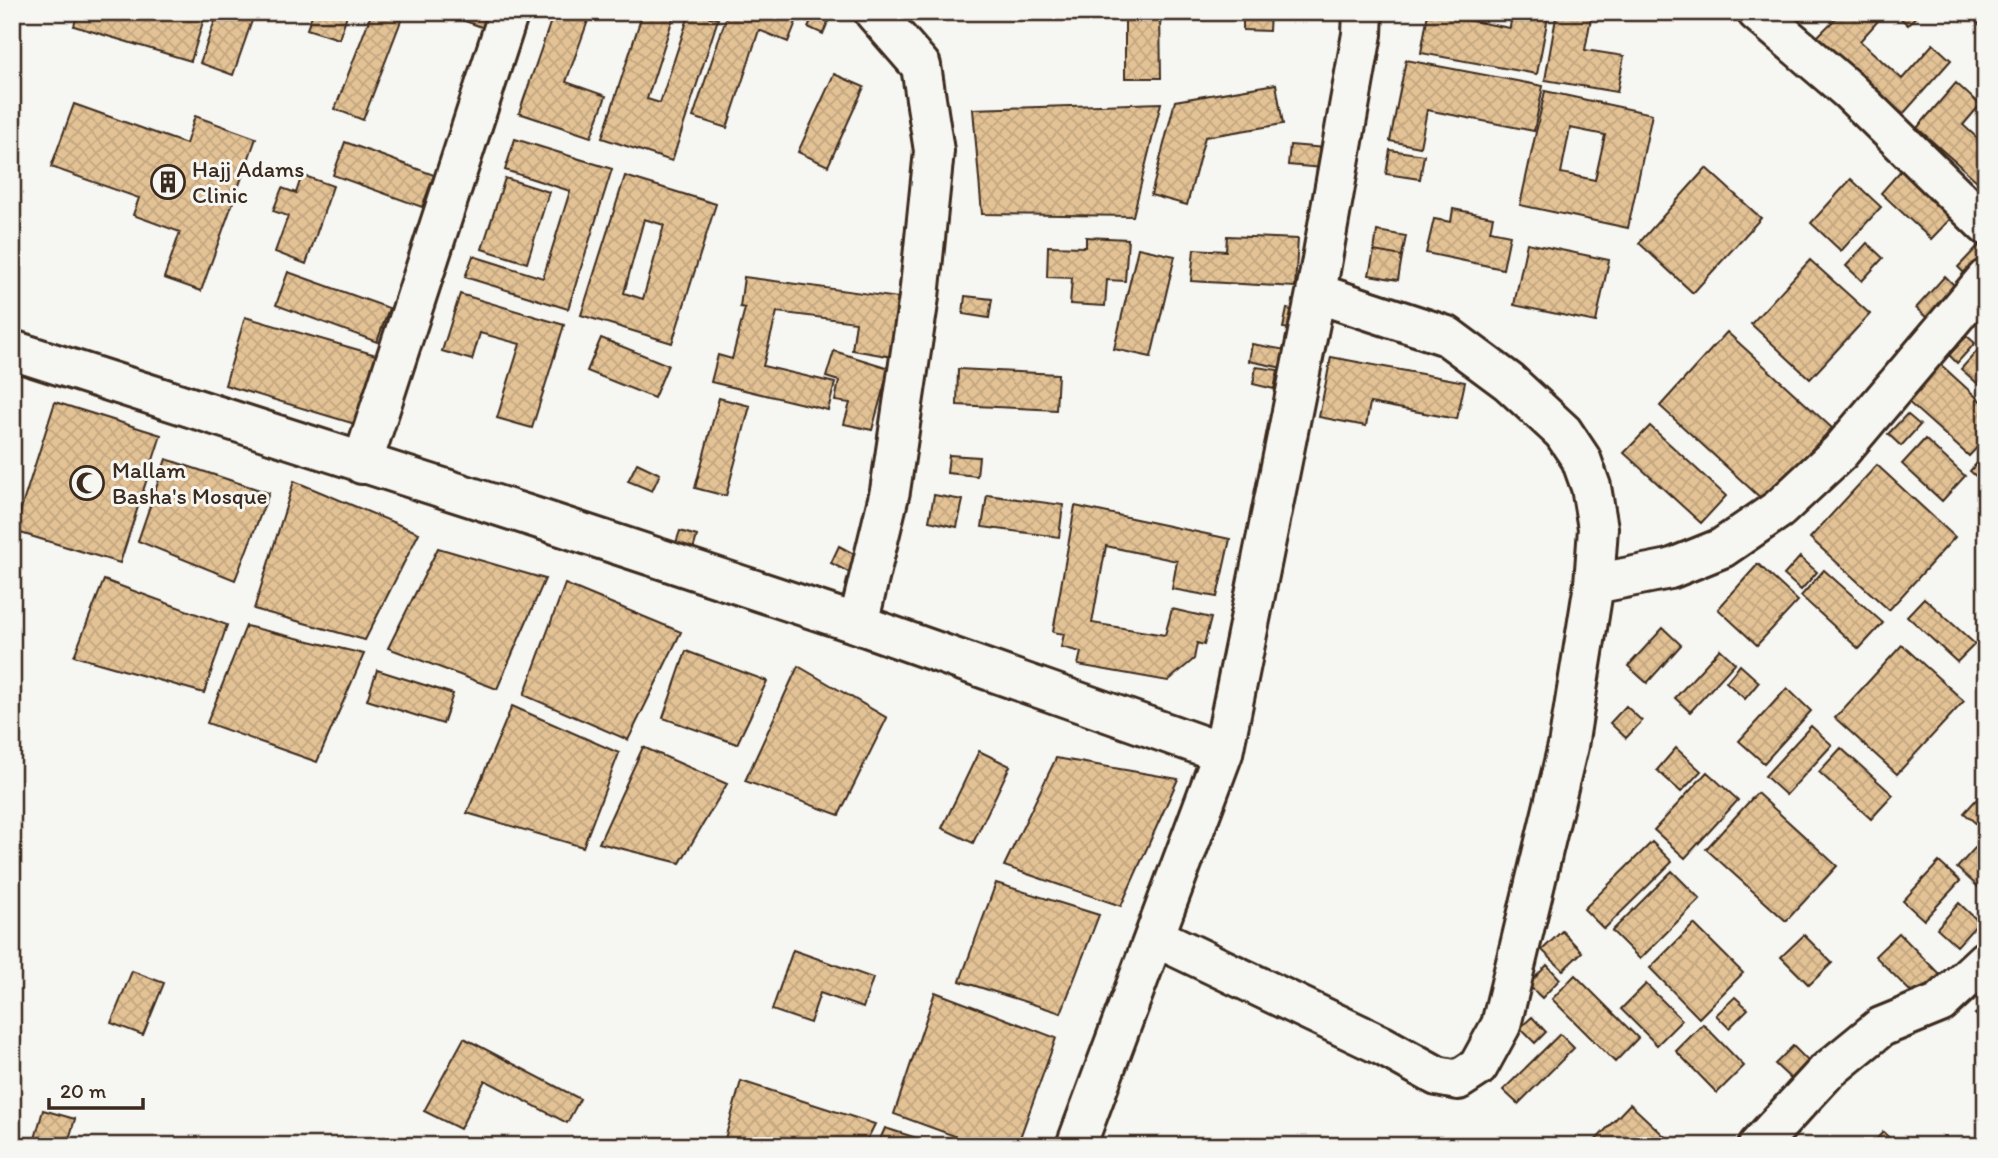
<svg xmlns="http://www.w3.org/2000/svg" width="1998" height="1158" font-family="Itim,sans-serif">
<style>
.building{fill:url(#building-cross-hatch);stroke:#3b2a1e;stroke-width:2;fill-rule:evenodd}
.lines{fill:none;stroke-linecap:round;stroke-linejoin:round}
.minor-casing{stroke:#3b2a1e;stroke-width:44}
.minor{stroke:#f6f6f2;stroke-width:38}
.labels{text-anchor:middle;stroke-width:6;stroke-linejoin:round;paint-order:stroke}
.poi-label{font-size:23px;fill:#3b2a1e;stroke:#f6f6f2;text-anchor:start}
</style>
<defs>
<pattern id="building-cross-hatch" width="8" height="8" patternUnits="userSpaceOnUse" patternTransform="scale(1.75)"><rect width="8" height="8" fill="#e3c295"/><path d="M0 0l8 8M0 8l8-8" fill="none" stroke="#c4a780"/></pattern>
</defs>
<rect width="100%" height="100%" fill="#f6f6f2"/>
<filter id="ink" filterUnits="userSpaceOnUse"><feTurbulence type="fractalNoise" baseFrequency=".0143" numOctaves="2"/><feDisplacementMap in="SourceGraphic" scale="14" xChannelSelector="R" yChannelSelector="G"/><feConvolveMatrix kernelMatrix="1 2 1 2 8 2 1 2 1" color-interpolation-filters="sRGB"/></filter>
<g filter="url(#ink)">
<!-- building -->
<path class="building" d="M78,12h71l8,3 1,-3h48l-15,49 -117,-35z
M218,12h37l-22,63 -33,-12z
M303,12h45l-9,27 -32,-10 5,-14z
M372,12h16l14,6 -39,102 -28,-11z
M440,12h53l-6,17z
M554,12h17l18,6 -23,64 40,14 -15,41 -72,-24z
M643,12h32l-28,87 13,4 30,-91 28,7 -46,142 -70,-23z
M728,12h72l-12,30 -29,-12 -32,98 -34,-11z
M815,12h17l-9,22 -15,-7z
M1125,12h35l1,66h-36z
M1243,12h27l-1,19 -26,-1z
M1512,12h37l-12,62 -116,-21 7,-40 82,15z
M1557,12h35l-7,38 39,6 -7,36 -72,-12z
M1842,12h44l-26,29 42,38 31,-35 18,16 -48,54 -87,-76z
M1894,12h26l-12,13z
M1965,12h21v10l-5,4z
M1406,60l137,26 -9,45 -107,-21 -7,37 -30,-6z
M834,74l30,13 -36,79 -30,-14z
M1956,83l24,22 -17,20 23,21v43l-69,-61z
M1276,84l7,40 -78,13 -18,68 -36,-10 24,-94z
M1545,91l107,23 -24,114 -108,-23zM1570,128l35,7 -10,45 -34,-7z
M1161,103l-28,113 -151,-2 -9,-105z
M74,104l112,40 9,-28 61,22 -55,153 -37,-13 16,-46 -47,-17 6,-17 -88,-31z
M515,139l97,30 -44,140 -103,-32 8,-21 70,22 27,-87 -65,-21z
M345,142l89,33 -12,32 -89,-32z
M1290,145l35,3 -2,20 -35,-3z
M1390,150l34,5 -4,24 -34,-5z
M1904,167l51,47 -24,25 -50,-46z
M1706,168l55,50 -68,75 -54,-50z
M302,175l31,11 -27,78 -31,-12 13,-36 -15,-5 9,-23 14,5z
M625,176l91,28 -44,139 -91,-28zM644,219l20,6 -21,74 -19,-6z
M505,178l44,14 -22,71 -45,-14z
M1851,179l30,28 -40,44 -30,-28z
M1453,209l40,8 -3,14 20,4 -7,34 -77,-16 8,-34 17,3z
M1377,231l29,5 -4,20 -28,-5z
M1227,236l71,3 -3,48 -104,-6 3,-32 32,2z
M1086,237l42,2 -3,42 -18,-1 -2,26 -35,-2 2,-26 -25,-1 1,-31 38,1z
M1527,243l82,17 -13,62 -82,-17z
M1867,243l16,15 -21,23 -16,-15z
M1979,245l7,7v8l-17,18 -11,-11z
M1138,248l37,8 -24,101 -37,-8z
M1374,251l28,5 -4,24 -29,-5z
M1810,260l60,54 -60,65 -59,-55z
M288,272l101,36 -12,34 -101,-37z
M1945,276l12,12 -29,31 -12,-11z
M744,277l155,21 -6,59 -41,-7 4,-28 -79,-10 -14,54 72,17 -7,27 -117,-28 7,-27 14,4 13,-51 -5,-1z
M460,294l104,31 -32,103 -35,-10 23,-74 -40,-11 -8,27 -30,-9z
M965,296l27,3 -3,19 -26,-4z
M1287,309l13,3 -3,18 -14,-2z
M245,317l131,38 -21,69 -130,-39z
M1727,332l105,96 -68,73 -104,-95z
M1967,336l8,7 -18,20 -8,-8z
M601,338l67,27 -14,33 -67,-27z
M1986,341v50l-25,-22z
M1252,344l34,6 -3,18 -34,-7z
M834,351l55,17 -17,62 -28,-6 6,-21 -15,-2 4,-20 -13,-4z
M1331,357l134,25 -8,37 -87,-16 -4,23 -47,-9z
M1939,363l47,43v32l-17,18 -63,-56z
M1256,367l22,3 -4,19 -21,-5z
M958,369l100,5 -2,36 -99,-5z
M719,398l31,8 -24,90 -31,-8z
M55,402l106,33 -41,128 -106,-32z
M1907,414l13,11 -19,21 -13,-12z
M1650,426l76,70 -25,27 -77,-70z
M1925,439l40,37 -23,25 -40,-37z
M1986,453v32l-16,-14z
M949,455l30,2 -2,19 -30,-3z
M166,459l103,34 -34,87 -97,-39z
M637,463l23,11 -8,17 -24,-10z
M1877,465l78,72 -66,73 -79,-72z
M294,481l125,52 -54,107 -111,-31z
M934,495l29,5 -6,27 -28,-6z
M987,495l76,10 -4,32 -77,-10z
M1075,506l155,33 -13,58 -45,-8 5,-28 -71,-15 -14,77 73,12 7,-26 39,9 -7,27 -7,-2 -3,16 -26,22 -90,-16 3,-13 -20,-5 3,-13 -11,-2z
M680,531l17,5 -7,24 -18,-6z
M839,546l24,13 -9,16 -23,-12z
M438,548l107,31 -48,110 -109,-41z
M1800,557l17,15 -16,18 -17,-15z
M1758,564l40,37 -41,44 -39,-36z
M1824,570l59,53 -24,26 -58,-53z
M104,580l123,45 -23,68 -130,-37z
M565,584l116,48 -53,108 -104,-45z
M1924,598l51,46 -18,18 -50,-46z
M246,626l118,28 -47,108 -110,-39z
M1663,628l18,17 -34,38 -19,-17z
M1902,645l62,56 -67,73 -62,-56z
M1720,649l15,14 -45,49 -15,-14z
M686,651l81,30 -30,63 -74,-26z
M1740,665l19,17 -14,17 -19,-17z
M798,666l89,52 -48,97 -94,-34z
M377,670l76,24 -10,30 -76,-24z
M1787,688l24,23 -47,52 -25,-22z
M512,706l107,47 -36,94 -116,-34z
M1626,706l16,15 -16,17 -16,-15z
M1811,726l21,19 -46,50 -21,-19z
M643,747l84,37 -47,79 -81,-20z
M1676,748l25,23 -20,21 -24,-22z
M1841,748l52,47 -22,24 -52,-47z
M979,751l31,15 -37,77 -31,-15z
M1056,758l122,21 -57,127 -117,-40z
M1707,772l31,28 -53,58 -31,-28z
M1986,789v43l-22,-19z
M1757,793l80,73 -51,55 -80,-72z
M1983,839l3,2v53l-29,-26z
M1652,842l20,20 -68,67 -20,-20z
M1939,862l21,19 -36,39 -21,-19z
M1672,871l28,28 -60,60 -28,-28z
M996,883l103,32 -38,98 -101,-32z
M1959,903l20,19 -22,24 -20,-18z
M1694,924l49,49 -44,45 -49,-50z
M1562,931l20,21 -19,18 -21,-20z
M1899,933l49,50 -23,23 -50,-50z
M1804,935l28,28 -23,22 -28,-28z
M793,950l80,28 -10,30 -43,-15 -10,30 -38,-13z
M1547,965l13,14 -18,19 -14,-13z
M132,971l32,12 -21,52 -32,-12z
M1575,975l63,63 -23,24 -63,-63z
M1646,984l36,36 -25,25 -36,-36z
M935,992l121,46 -39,108h-35l-88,-32z
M1735,997l13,12 -19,19 -13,-13z
M1986,1006v18l-11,-10z
M1532,1017l14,15 -11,11 -15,-15z
M1703,1024l41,42 -27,27 -41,-42z
M1560,1034l14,14 -56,56 -15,-14z
M464,1038l116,61 -13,24 -82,-43 -25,49 -36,-18z
M1793,1046l15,15 -17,18 -16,-15z
M741,1081l134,43 -11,22h-141z
M1630,1104l45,42h-85z
M43,1110l32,9 -8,27h-34z
M885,1128l57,18h-65z
M1883,1132l15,14h-28z
M1528,1139l7,7h-14z"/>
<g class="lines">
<!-- minor casing -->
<g class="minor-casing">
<path id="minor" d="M1757,12l91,78 138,135
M12,350l534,171 312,103 365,129
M362,464l147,-452
M1594,584l76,-15 52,-21 57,-39 60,-56 147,-174
M858,624l32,-133 29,-194 15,-146 -13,-85 -47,-54
M1155,937l226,108 56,31 21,4 20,-13 23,-42 67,-279 26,-162 4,-56 -7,-41 -10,-28 -18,-27 -54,-50 -62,-46 -131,-43
M1076,1146l147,-393 93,-460 46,-259 1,-22
M1758,1146l68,-74 55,-45 59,-24 46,-43"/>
</g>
<!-- minor -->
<use href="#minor" class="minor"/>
</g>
</g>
<!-- icons -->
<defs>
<g id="building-ring" transform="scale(1.75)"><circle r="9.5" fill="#f6f6f2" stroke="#3b2a1e" stroke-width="1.5"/><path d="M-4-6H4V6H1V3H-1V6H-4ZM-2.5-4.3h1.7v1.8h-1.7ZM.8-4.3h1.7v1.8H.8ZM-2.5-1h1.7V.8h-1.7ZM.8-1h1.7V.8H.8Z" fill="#3b2a1e"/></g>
<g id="mosque-ring" transform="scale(1.75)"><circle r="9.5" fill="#f6f6f2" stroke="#3b2a1e" stroke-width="1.5"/><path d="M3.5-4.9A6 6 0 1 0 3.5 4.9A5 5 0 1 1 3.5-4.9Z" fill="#3b2a1e"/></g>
</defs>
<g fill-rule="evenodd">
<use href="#building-ring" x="168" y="182"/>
<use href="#mosque-ring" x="87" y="483"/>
</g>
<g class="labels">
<!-- poi labels -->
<g class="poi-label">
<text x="192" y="177">Hajj Adams<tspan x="192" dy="26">Clinic</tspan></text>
<text x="112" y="478">Mallam<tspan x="112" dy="26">Basha's Mosque</tspan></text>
</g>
</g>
<!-- margin -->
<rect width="1998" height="1158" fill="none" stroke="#f6f6f2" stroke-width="42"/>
<rect x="21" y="21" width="1956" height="1116" fill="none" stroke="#3b2a1e" stroke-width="2.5" filter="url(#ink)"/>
<!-- scale -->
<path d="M49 1098v10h94v-10" fill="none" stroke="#3b2a1e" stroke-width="3.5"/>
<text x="60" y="1098" font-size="21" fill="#3b2a1e" stroke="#f6f6f2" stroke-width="5" paint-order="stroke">20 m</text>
</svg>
